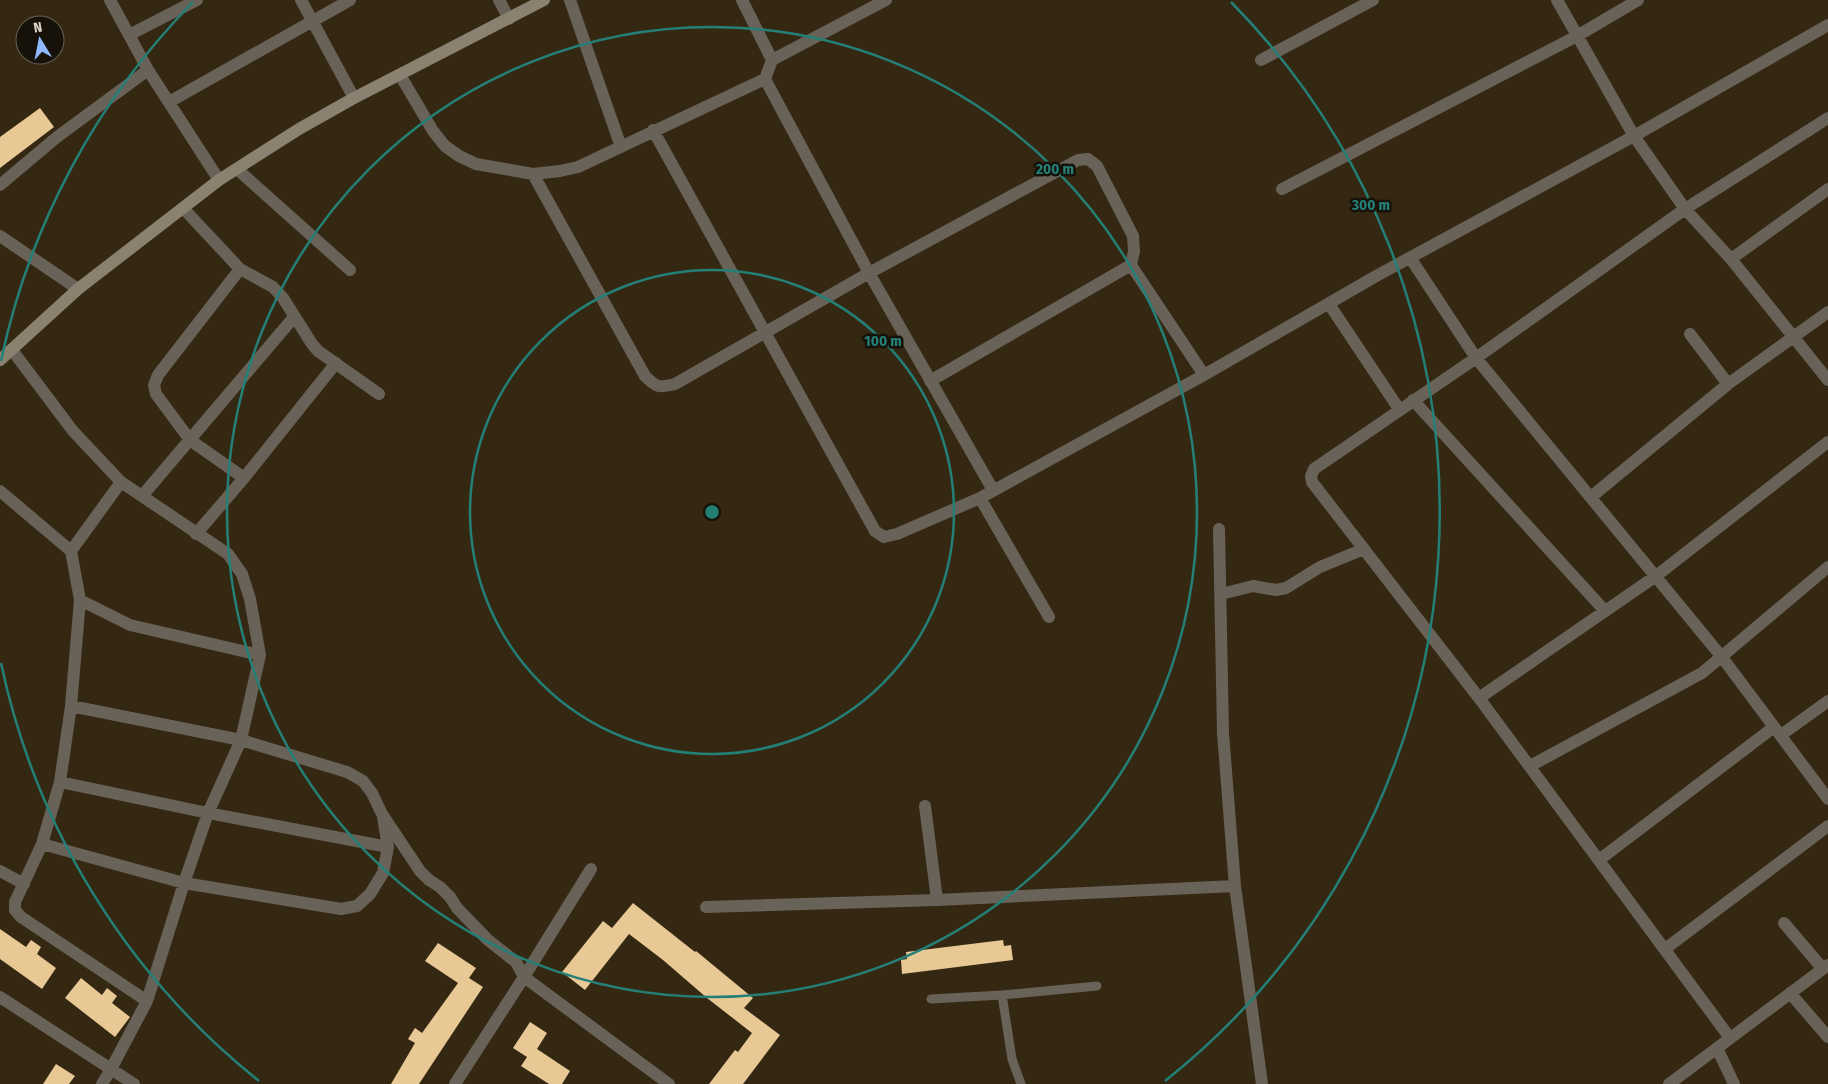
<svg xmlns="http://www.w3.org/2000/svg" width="1828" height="1084" font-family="'Fira Sans Condensed',sans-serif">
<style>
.building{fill:#e8c895}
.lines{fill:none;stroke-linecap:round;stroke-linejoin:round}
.lane{stroke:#686258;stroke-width:9}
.street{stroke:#686258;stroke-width:12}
.secondary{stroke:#8b8171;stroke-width:12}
.ring{fill:none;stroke:#248077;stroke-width:2.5}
.centre{fill:#248077;stroke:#171209;stroke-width:2.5}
.ring-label{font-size:15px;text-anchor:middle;font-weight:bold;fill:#248077;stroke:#171209;stroke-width:5;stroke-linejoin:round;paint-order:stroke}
</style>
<rect width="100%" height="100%" fill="#352813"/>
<!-- building -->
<path class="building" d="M40,108l14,19 -54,41v-31z
M633,903l62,49 1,-1 57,47 -9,10 36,27 -37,49h-34l26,-34 3,2 14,-19 -45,-35 -44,-38 -34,-26 -44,56 -23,-18 41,-51 9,7z
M0,929l26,18 5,-7 10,7 -4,7 19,14 -14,21 -42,-30z
M1003,940l1,6 7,-1 2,15 -111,14 -1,-14 6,-1 -1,-7z
M438,943l38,25 -7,10 14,9 -64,97h-28l24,-41 -7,-4 7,-11 7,5 36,-50 -33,-22z
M81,978l21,17 5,-7 10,8 -5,7 18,14 -15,20 -50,-39z
M530,1022l17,11 -10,16 33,22 -8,13h-13l-28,-18 6,-9 -14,-9z
M56,1064l19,12 -6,8h-26z"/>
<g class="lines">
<!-- lane -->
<path class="lane" d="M1002,995l10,64 9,25
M931,999l71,-4 95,-9"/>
<!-- street -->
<path class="street" d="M110,0l38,70 71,110
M301,0l53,98
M499,0l10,19
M570,0l51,147
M742,0l30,60 -7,19
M1557,0l77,136 51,73 46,50 97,121
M129,35l68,-35
M772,60l114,-60
M1261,60l112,-60
M400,75l33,56 12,15 14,10 17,8 57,10 27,-3 18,-4 187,-88 104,194 124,217
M169,102l181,-102
M653,130l222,401 9,6 13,-3 83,-36 224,-123 174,-100 256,-139 194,-111
M237,169l113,101
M533,174l112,202c12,12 14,12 30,8l194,-111 209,-113 10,-1 9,7 36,70 1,15 -3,14 -201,116
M0,185l57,-48 91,-67
M1282,189l295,-153 61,-36
M183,208l57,61 33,18 10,11 29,46 6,7 61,43
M0,236l78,53
M1411,259l65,99 245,298 107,143
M1731,259l97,-70
M1131,265l73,110
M240,269l-82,106 -4,10 2,9 34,46 54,38
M1329,304l70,105
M1690,334l38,50
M12,350l61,81 48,51 107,72 14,20 8,25 10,56 -19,85 106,32 16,9 9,12 10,21 38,57 9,9 11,7 10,10 7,11 31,32 28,22 8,15
M1413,400l192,211
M0,491l71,60 9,49 -9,106 -11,76 -18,62 -27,58v8l6,7 126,84
M142,496l152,-179
M1591,497l137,-113 100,-72
M980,498l69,119
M1219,529l4,204 12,153 27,198
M196,534l48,-56 92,-115
M71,551l50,-69
M1221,594l32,-8 23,4 10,-2 34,-21 44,-18
M80,600l50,25 130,30
M1479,698l177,-122 172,-134
M1781,735l47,-34
M1530,766l172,-93 126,-106
M60,782l148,31 180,34
M925,806l12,94
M42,844l142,39 24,-70 33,-73 -170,-34
M1599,860l175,-133
M0,871l24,13
M706,907l231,-7 298,-14
M1784,923l39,46
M1665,949l163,-123
M524,977l67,-108
M1790,993l38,44
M0,997l134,87
M1730,1038l-251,-340 -167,-216 -1,-6 3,-7 162,-111 209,-149 143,-91
M1717,1048l17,36
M102,1084l9,-15 36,-68 37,-118 157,26 16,-3 13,-12 13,-21 5,-26 -5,-30
M455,1084l69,-107 145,107
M1669,1084l159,-119"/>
<!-- secondary -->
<path class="secondary" d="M0,360l78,-71 141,-109 80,-51 55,-31 190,-98"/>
</g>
<!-- distance rings -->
<g class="ring">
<circle cx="712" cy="512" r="242"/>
<circle cx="712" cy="512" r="485"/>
<path d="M259 1081A727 727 0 0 1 1 663M1 361A727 727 0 0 1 193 2M1231 2A727 727 0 0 1 1165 1081"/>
</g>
<circle cx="712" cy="512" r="8" class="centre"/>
<g class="ring-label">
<text x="1055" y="174">200 m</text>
<text x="1371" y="210">300 m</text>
<text x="883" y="346">100 m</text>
</g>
<!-- north arrow -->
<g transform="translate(40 40) rotate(350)"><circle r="24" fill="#171209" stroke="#666056"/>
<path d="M0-4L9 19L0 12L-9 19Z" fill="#8eb9fc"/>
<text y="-8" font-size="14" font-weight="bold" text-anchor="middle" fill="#ddd5c9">N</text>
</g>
</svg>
